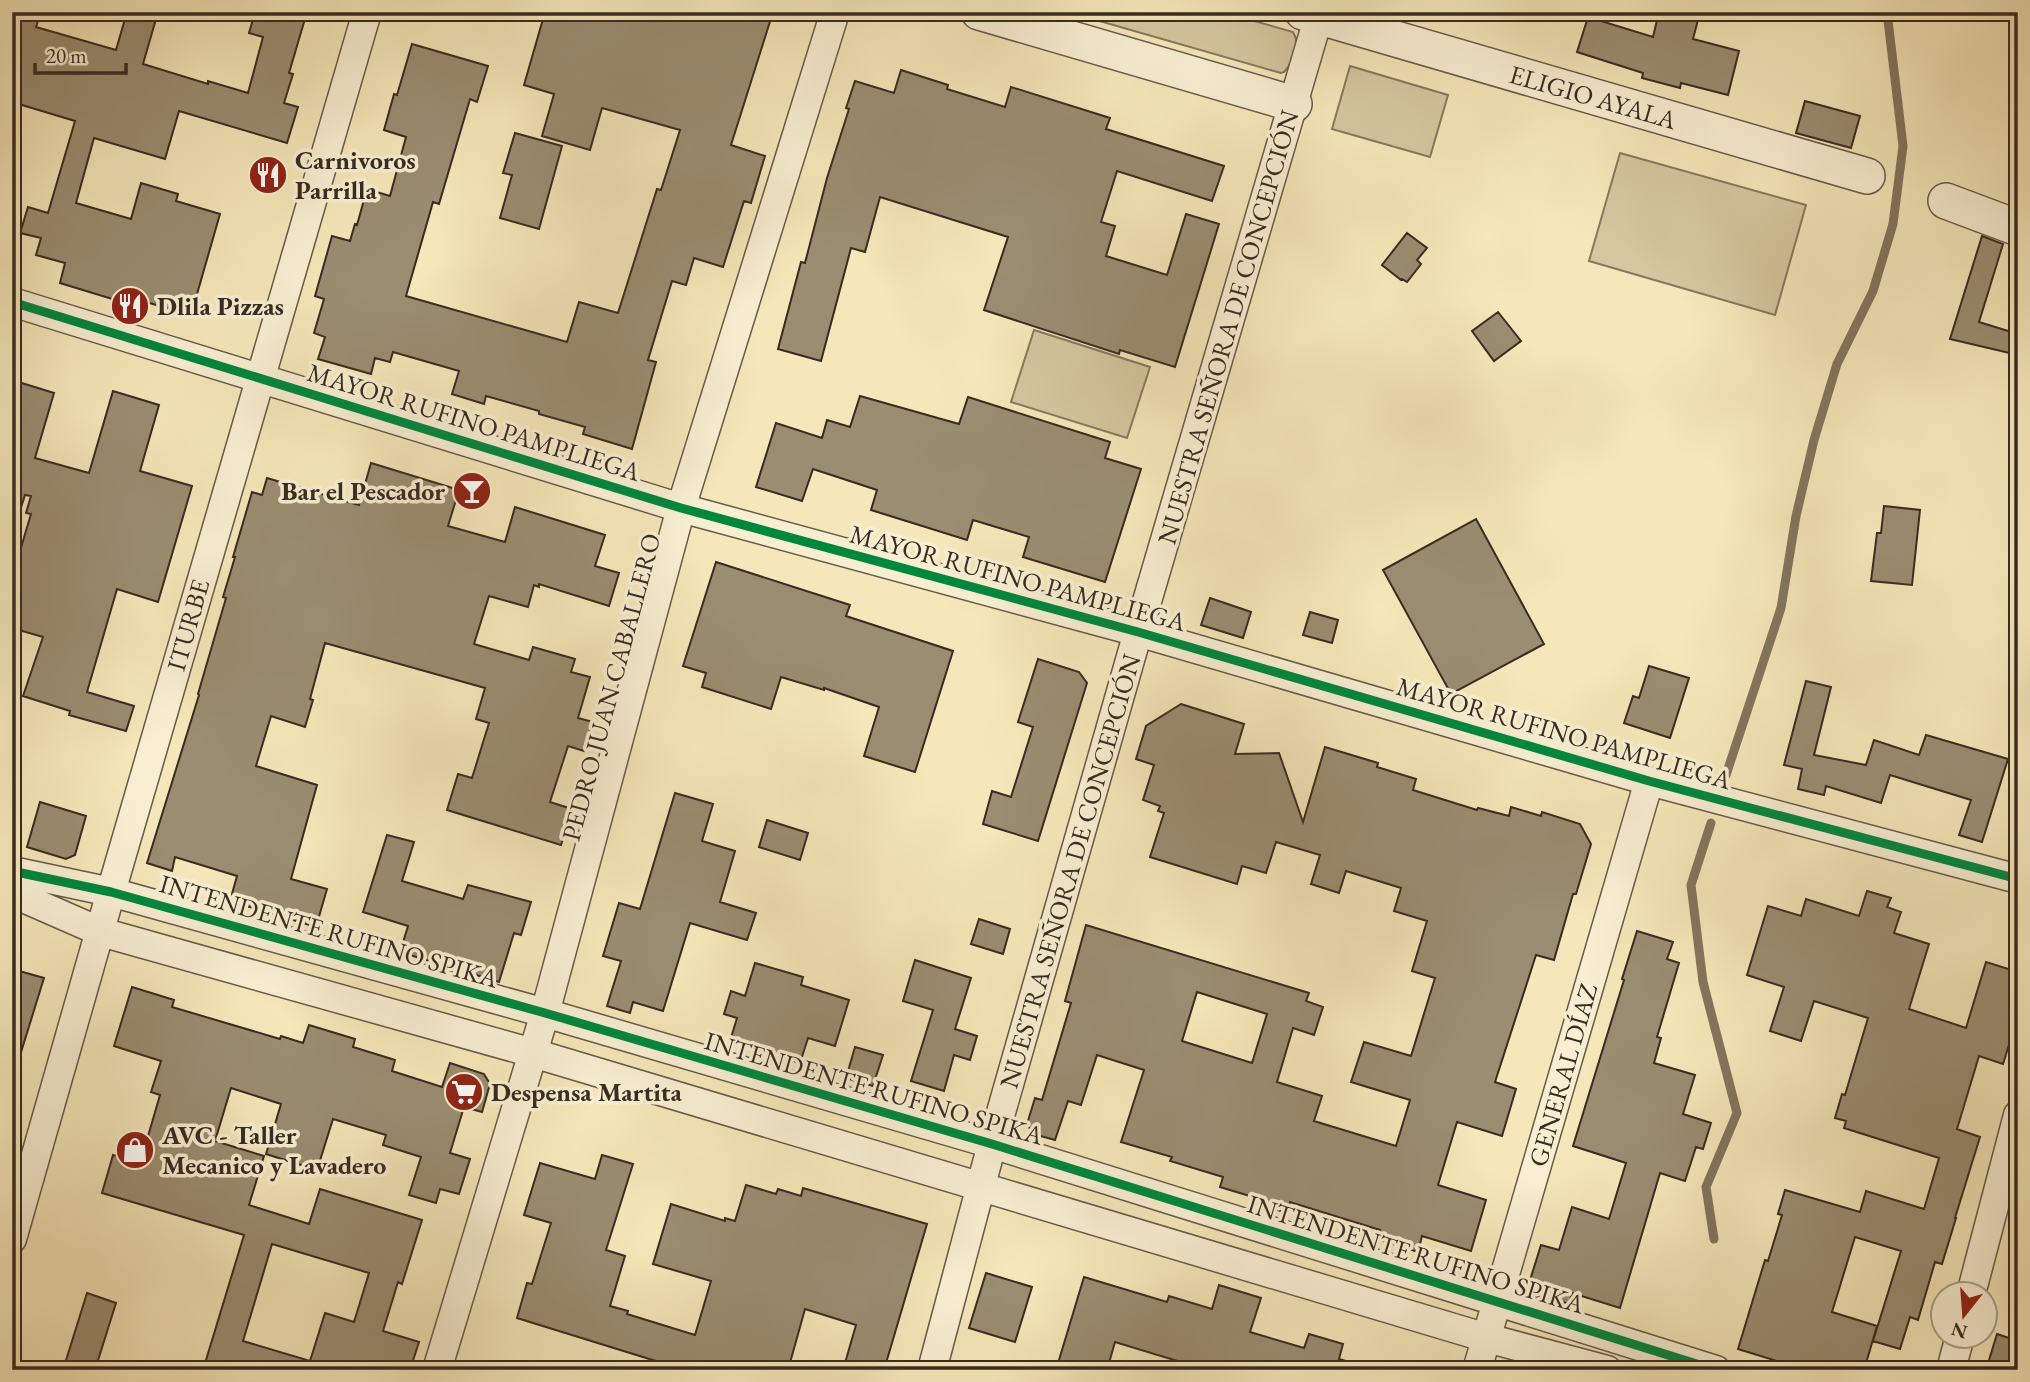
<svg xmlns="http://www.w3.org/2000/svg" width="2030" height="1382" font-family="'EB Garamond',serif">
<style>
.green{fill:#d5c79f;stroke:#867960;stroke-width:2}
.lines{fill:none;stroke-linecap:round;stroke-linejoin:round}
.stream{stroke:#83755e;stroke-width:9}
.building{fill:#9a8d71;stroke:#382b22;stroke-width:2;fill-rule:evenodd}
.minor-casing{stroke:#675a48;stroke-width:31}
.tertiary-casing{stroke:#675a48;stroke-width:38}
.minor{stroke:#f8efd2;stroke-width:28}
.tertiary{stroke:#f8efd2;stroke-width:35}
.cycleway-casing{stroke:#f8efd2;stroke-width:13}
.cycleway{stroke:#00873e;stroke-width:9}
.labels{text-anchor:middle;stroke-width:7;stroke-linejoin:round;paint-order:stroke}
.street-label{font-size:26px;fill:#382b22;stroke:#f8efd2}
.poi-label{font-size:26px;font-weight:bold;fill:#382b22;stroke:#f8efd2;text-anchor:start}
</style>
<rect width="100%" height="100%" fill="#f5e7b9"/>
<filter id="stains"><feTurbulence type="fractalNoise" baseFrequency=".00286" numOctaves="4"/><feColorMatrix values="0 0 0 0 .2 0 0 0 0 .09 0 0 0 0 .02 0 0 0 .5 -.17"/></filter>
<radialGradient id="worn" r=".72"><stop offset=".6" stop-color="#630" stop-opacity="0"/><stop offset="1" stop-color="#630" stop-opacity=".3"/></radialGradient>
<!-- green -->
<path class="green" d="M1068,12h154l71,20c8,14 1,29 -9,40l-3,1z
M1350,66l98,29 -18,62 -98,-28z
M1620,153l186,52 -31,110 -186,-54z
M1034,330l116,37 -23,71 -116,-36z"/>
<g class="lines">
<!-- stream -->
<path class="stream" d="M1726,775l55,-167 15,-92 18,-76 23,-76 36,-73 20,-67 10,-78 -16,-134
M1711,823l-20,62 12,97 34,131 -31,74 8,52"/>
</g>
<!-- building -->
<path class="building" d="M127,12h31l-15,52 65,20v-3l40,12 15,-56 -14,-4 6,-21h52l-18,61 4,1 -9,29 14,4 -11,36 -108,-32 -14,48 -71,-21 -18,65 55,16 10,-36 37,11 -2,7 44,13 -29,101 -45,-13 -1,7 -85,-26 5,-20 -29,-8 5,-17 -21,-5 8,-26 20,6 27,-92 -63,-19 5,-16 -5,-1v-72l26,8 -2,6 80,23z
M545,12h228l-42,133 34,11 -14,47 -7,-2 -21,66 -29,-9 -8,27 -14,-4 -24,79 8,2 -24,87 -49,-15 2,-7 -46,-13v-3l-53,-15 -2,8 -32,-10 7,-23 -66,-19 -3,10 -15,-4 -4,16 -53,-15 7,-22 -11,-4 10,-34 -9,-3 17,-60 18,5 5,-17 2,1 10,-36 23,7 16,-59 -22,-7 10,-36 3,1 15,-51 76,22 -11,36 -7,-3 -31,105 -6,-2 -27,94 161,46 12,-40 39,11 39,-124 4,1 19,-60 -78,-22 -12,42 -48,-14 12,-42 -30,-9z
M1659,12h41l-7,27 46,12 -11,44 -47,-12 -1,5 -38,-10 1,-5 -66,-21 11,-35 65,20z
M901,70l47,15 -1,4 58,18 6,-20 99,31 -4,11 118,37 -12,35 -95,-30 -16,51 14,4 -9,30 61,19 19,-61 33,10 -44,143 -55,-17 -1,4 -135,-44 24,-73 -128,-40 -15,55 -14,-4 -30,113 -43,-12 23,-87 4,1 22,-85 22,-69 -3,-1 9,-27 39,12z
M1805,101l55,15 -9,32 -55,-15z
M515,133l47,13 -23,83 -39,-11 12,-43 -9,-2z
M1407,233l20,15 -10,12 4,4 -14,18 -5,-3 -1,1 -19,-15z
M1982,236l21,8 -24,78 39,12v21l-68,-16z
M1498,312l23,29 -27,20 -22,-30z
M12,380l42,13 -19,65 54,15 24,-82 46,14 -19,66 52,15 -34,116 -41,-13 -30,103 47,14 -8,25 -57,-16 1,-4 -47,-15 20,-59 -31,-9v-50l19,-64 -5,-1 5,-17 -6,-1 -6,19 -7,-1z
M860,396l99,28 9,-27 142,45 -5,16 36,11 -36,113 -82,-25 6,-20 -56,-17 -6,20 -96,-30 6,-20 -64,-21 -11,32 -46,-14 20,-64 46,15 5,-18 23,7z
M371,463l88,27 -11,36 57,16 10,-35 90,28 -10,31 24,7 -10,33 -70,-22v3l-5,-2 -6,22 -39,-11 -15,48 55,16 4,-13 42,12 -4,13 19,5 -12,41 15,4 -9,29 -16,-5 -18,56 22,7 -11,36 -114,-35 11,-36 14,4 17,-55 -13,-4 9,-31 -160,-45 -15,56 3,1 -8,27 -34,-11 -15,50 61,19 -26,94 36,10 -11,38 -86,-26 7,-25 -62,-19 -3,14 -25,-8 52,-168 -1,-1 28,-96 -3,-1 12,-40h-2l19,-65 10,3 5,-17 92,27z
M1884,506l36,4 -8,75 -41,-4 6,-48h4z
M1476,519l68,125 -93,50 -68,-124z
M716,562l134,43 -4,11 107,35 -38,121 -51,-16 15,-49 -55,-19v2l-43,-13 -10,32 -69,-22 4,-14 -23,-7z
M1210,598l41,14 -8,26 -42,-13z
M1310,612l28,8 -6,23 -29,-8z
M1038,659l41,13 8,11 -49,158 -55,-17 9,-33 19,6 22,-70 -15,-5z
M1649,666l40,12 -19,60 -46,-15 9,-27 6,2z
M1806,681l25,6 -17,68 52,10 8,-25 45,15 7,-20 82,24 -26,83 -23,-7 12,-35 -81,-25 -9,28 -55,-17 -2,9 -26,-6 4,-20 -18,-4z
M1181,704l63,20 -9,30 44,-1 24,69 22,-75 53,16 -1,4 39,12 -3,11 64,20 1,-2 31,8 2,-9 30,9 1,-4 38,12 11,20 -15,50h-3l-19,66 -18,-5 -41,127 21,7 -14,47 -45,-14 -19,63 48,15 -15,51 -49,-15 -4,16 -41,-13 3,-9 -90,-28 -3,11 -26,-8 2,-5 -43,-13 3,-10 -53,-16 2,-4 -51,-15 23,-72 -47,-15 -16,50 -13,-4 -13,39 -22,-6 -6,-10 8,-26 7,2 29,-97 -6,-2 21,-76 223,68 -3,8 17,6 -9,28 -21,-7 -16,54 45,14 -8,25 82,25 14,-46 -59,-18 13,-40 47,14 24,-78 -23,-7 15,-50 -33,-10 7,-23 -55,-17 -7,22 -28,-9 9,-29 -44,-13 -10,31 -24,-7 -5,18 -87,-27 14,-44 -6,-2 2,-5 -17,-6 11,-35 -18,-6 10,-33zM1197,992l70,22 -15,49 -70,-22z
M675,793l38,11 -11,37 33,10 -15,51 36,11 -9,27 -57,-17 -27,88 -30,-9 -3,11 -23,-7 14,-45 -18,-5 16,-53 21,6z
M40,802l46,14 -11,39 -9,4 -39,-12z
M767,820l41,13 -8,27 -41,-13z
M387,835l27,7 -12,39 61,18 5,-14 63,17 -10,33 -7,-2 -15,49 -99,-30 8,-26 -45,-14z
M1867,891l24,7 -4,9 14,5 -7,21 35,11 -20,65 57,19 20,-66 32,10v44l-15,48 -24,-8 -22,73 23,8 -25,81h1l-14,46 -7,-2 -17,58 -8,-3 -10,32 -27,-8 28,-90 -46,-14 -23,75 45,14 -13,44h-58l-68,-21 27,-89 3,1 14,-46 -4,-1 7,-24 75,22 6,-21 58,18 15,-51 -95,-30 2,-7 -11,-3 7,-24 3,1 23,-77 -54,-17 -13,40 -31,-10 14,-44 -37,-12 21,-69 33,10 5,-17 53,17z
M979,919l31,10 -7,25 -32,-10z
M1637,931l36,11 -6,17 12,4 -22,74 4,1 -7,25 41,12 -12,39 28,9 -8,26 -7,-2 -11,34 -25,-8 -40,135 -48,-15 -3,11 -13,-4 -1,2 -29,-9 15,-48 18,5 13,-43 37,12 17,-56 -53,-17 51,-166 -2,-1z
M915,960l56,18 -16,51 22,7 -7,24 -16,-5 -10,36 -33,-10 22,-71 -30,-9z
M755,963l48,14 -2,8 48,15 -14,46 -27,-8 -8,25 -70,-22 7,-23 -13,-4 7,-23 14,5z
M12,969l32,9 -26,84 -6,-1z
M132,987l42,13 -2,7 108,32 1,-3 22,7 6,-18 46,14 -2,8 42,13 -3,11 50,16 8,-24 34,11 6,10 -8,28 -18,-5 -14,46 20,6 -11,35 -19,-5 -4,14 -27,-8 12,-38 -38,-12 3,-10 -53,-16 -16,51 -51,-16 15,-50 -50,-16 -16,53 49,15 -15,49 60,19 11,-35 102,31 -20,64 -4,-2 -15,49 36,11 -9,28h-207l41,-135 -142,-42 11,-38 9,2 6,-20 18,6 14,-48 -9,-3 10,-31 -47,-15zM272,1244l97,29 -15,49 -29,-9 -15,48 -67,-20z
M855,1047l28,8 -10,31 -27,-8z
M602,1155l31,9 -27,86 19,6 -15,50 18,5 -1,3 68,21 16,-54 -58,-17 18,-60 54,17v-3l10,3 11,-36 30,9 2,-5 23,7 2,-8 124,36 -43,146h-41l13,-45 -51,-16 -17,61h-131l2,-8 -142,-44 10,-35 5,1 19,-61 -27,-8 16,-52 55,16z
M986,1273l46,14 -17,55 -46,-14z
M1084,1277l83,25 2,-6 43,13 7,-24 42,13 -11,34 54,16 5,-14 34,10 -4,15 17,5 -1,6h-148l-92,-28 -8,28h-51z
M87,1293l29,10 -21,67h-32z
M1997,1334l21,7v29h-32z"/>
<g class="lines">
<!-- minor casing -->
<g class="minor-casing">
<path id="minor" d="M12,302l669,206 457,124 511,149 369,98
M12,871l99,21 434,121 447,131 724,226
M12,893l89,39 432,121 954,285 120,32
M12,1239l99,-347 256,-880
M1971,1294l47,-179
M437,1370l108,-357 136,-505 154,-496
M932,1370l60,-226 146,-512 182,-620
M1477,1370l172,-589
M1951,1370l9,-34"/>
</g>
<!-- tertiary casing -->
<g class="tertiary-casing">
<path id="tertiary" d="M979,12l315,92
M1303,12l564,164
M1946,201l72,27"/>
</g>
<!-- minor -->
<use href="#minor" class="minor"/>
<!-- tertiary -->
<use href="#tertiary" class="tertiary"/>
<!-- cycleway casing -->
<g class="cycleway-casing">
<path id="cycleway" d="M12,302l669,206 457,124 511,149 369,98
M12,871l99,21 434,121 447,131 724,226"/>
</g>
<!-- cycleway -->
<use href="#cycleway" class="cycleway"/>
</g>
<!-- icons -->
<defs>
<g id="restaurant-disc" transform="scale(2.0125)"><circle r="9.5" fill="#8f2418" stroke="#f8efd2"/><path d="M-5-6h1v4h1v-4h1v4h1v-4h1v5L-1.5 .5V6h-2V.5L-5-1ZM5-6V6H3V1.5H1.5Q1.5-4 5-6Z" fill="#fff"/></g>
<g id="bar-disc" transform="scale(2.0125)"><circle r="9.5" fill="#8f2418" stroke="#f8efd2"/><path d="M-6-5H6L.8 .8V4.5H3.5V6h-7V4.5H-.8V.8Z" fill="#fff"/></g>
<g id="supermarket-disc" transform="scale(2.0125)"><circle r="9.5" fill="#8f2418" stroke="#f8efd2"/><path d="M-6-5.5h2.5l.6 2H6L4.5 2H-2.5L-4.4-4H-6ZM-1.5 3.2a1.3 1.3 0 1 0 .1 0ZM3 3.2a1.3 1.3 0 1 0 .1 0Z" fill="#fff"/></g>
<g id="shop-disc" transform="scale(2.0125)"><circle r="9.5" fill="#8f2418" stroke="#f8efd2"/><path d="M-5-2.5h2.3a2.7 3.5 0 0 1 5.4 0H5L5.5 6h-11ZM-1.5-2.5h3a1.5 2.3 0 0 0-3 0Z" fill="#fff"/></g>
</defs>
<g fill-rule="evenodd">
<use href="#restaurant-disc" x="268" y="175"/>
<use href="#restaurant-disc" x="130" y="306"/>
<use href="#bar-disc" x="472" y="491"/>
<use href="#supermarket-disc" x="464" y="1092"/>
<use href="#shop-disc" x="135" y="1150"/>
</g>
<g class="labels">
<!-- street labels -->
<g class="street-label">
<text transform="translate(1593 97) rotate(16)" y="9">ELIGIO AYALA</text>
<text transform="translate(1228 327) rotate(-74)" y="9">NUESTRA SEÑORA DE CONCEPCIÓN</text>
<text transform="translate(474 422) rotate(17)" y="9">MAYOR RUFINO PAMPLIEGA</text>
<text transform="translate(1018 578) rotate(15)" y="9">MAYOR RUFINO PAMPLIEGA</text>
<text transform="translate(188 625) rotate(-74)" y="9">ITURBE</text>
<text transform="translate(611 687) rotate(-75)" y="9">PEDRO JUAN CABALLERO</text>
<text transform="translate(1564 733) rotate(16)" y="9">MAYOR RUFINO PAMPLIEGA</text>
<text transform="translate(1070 871) rotate(-74)" y="9">NUESTRA SEÑORA DE CONCEPCIÓN</text>
<text transform="translate(329 931) rotate(16)" y="9">INTENDENTE RUFINO SPIKA</text>
<text transform="translate(1563 1075) rotate(-74)" y="9">GENERAL DÍAZ</text>
<text transform="translate(874 1088) rotate(16)" y="9">INTENDENTE RUFINO SPIKA</text>
<text transform="translate(1416 1254) rotate(17)" y="9">INTENDENTE RUFINO SPIKA</text>
</g>
<!-- poi labels -->
<g class="poi-label">
<text x="295" y="169">Carnivoros<tspan x="295" dy="30">Parrilla</tspan></text>
<text x="157" y="315">Dlila Pizzas</text>
<text x="445" y="500" text-anchor="end">Bar el Pescador</text>
<text x="491" y="1101">Despensa Martita</text>
<text x="162" y="1144">AVC - Taller<tspan x="162" dy="30">Mecanico y Lavadero</tspan></text>
</g>
</g>
<!-- margin -->
<rect width="2030" height="1382" fill="none" stroke="#f5e7b9" stroke-width="42"/>
<rect x="14" y="14" width="2002" height="1354" fill="none" stroke="#382b22" stroke-width="3.5"/>
<rect x="21" y="21" width="1988" height="1340" fill="none" stroke="#382b22" stroke-width="2"/>
<!-- north arrow -->
<g transform="translate(1964 1315) rotate(197)"><circle r="33" fill="#f8efd2" stroke="#aba18c" stroke-width="2"/>
<path d="M0-5L12 26L0 18L-12 26Z" fill="#8f2418"/>
<text y="-10" font-size="19" font-weight="bold" text-anchor="middle" fill="#382b22">N</text>
</g>
<!-- scale -->
<path d="M35 63v10h91v-10" fill="none" stroke="#382b22" stroke-width="3.5"/>
<text x="46" y="63" font-size="21" fill="#382b22" stroke="#f8efd2" stroke-width="5" paint-order="stroke">20 m</text>
<rect width="100%" height="100%" filter="url(#stains)"/>
<rect width="100%" height="100%" fill="url(#worn)"/>
</svg>
